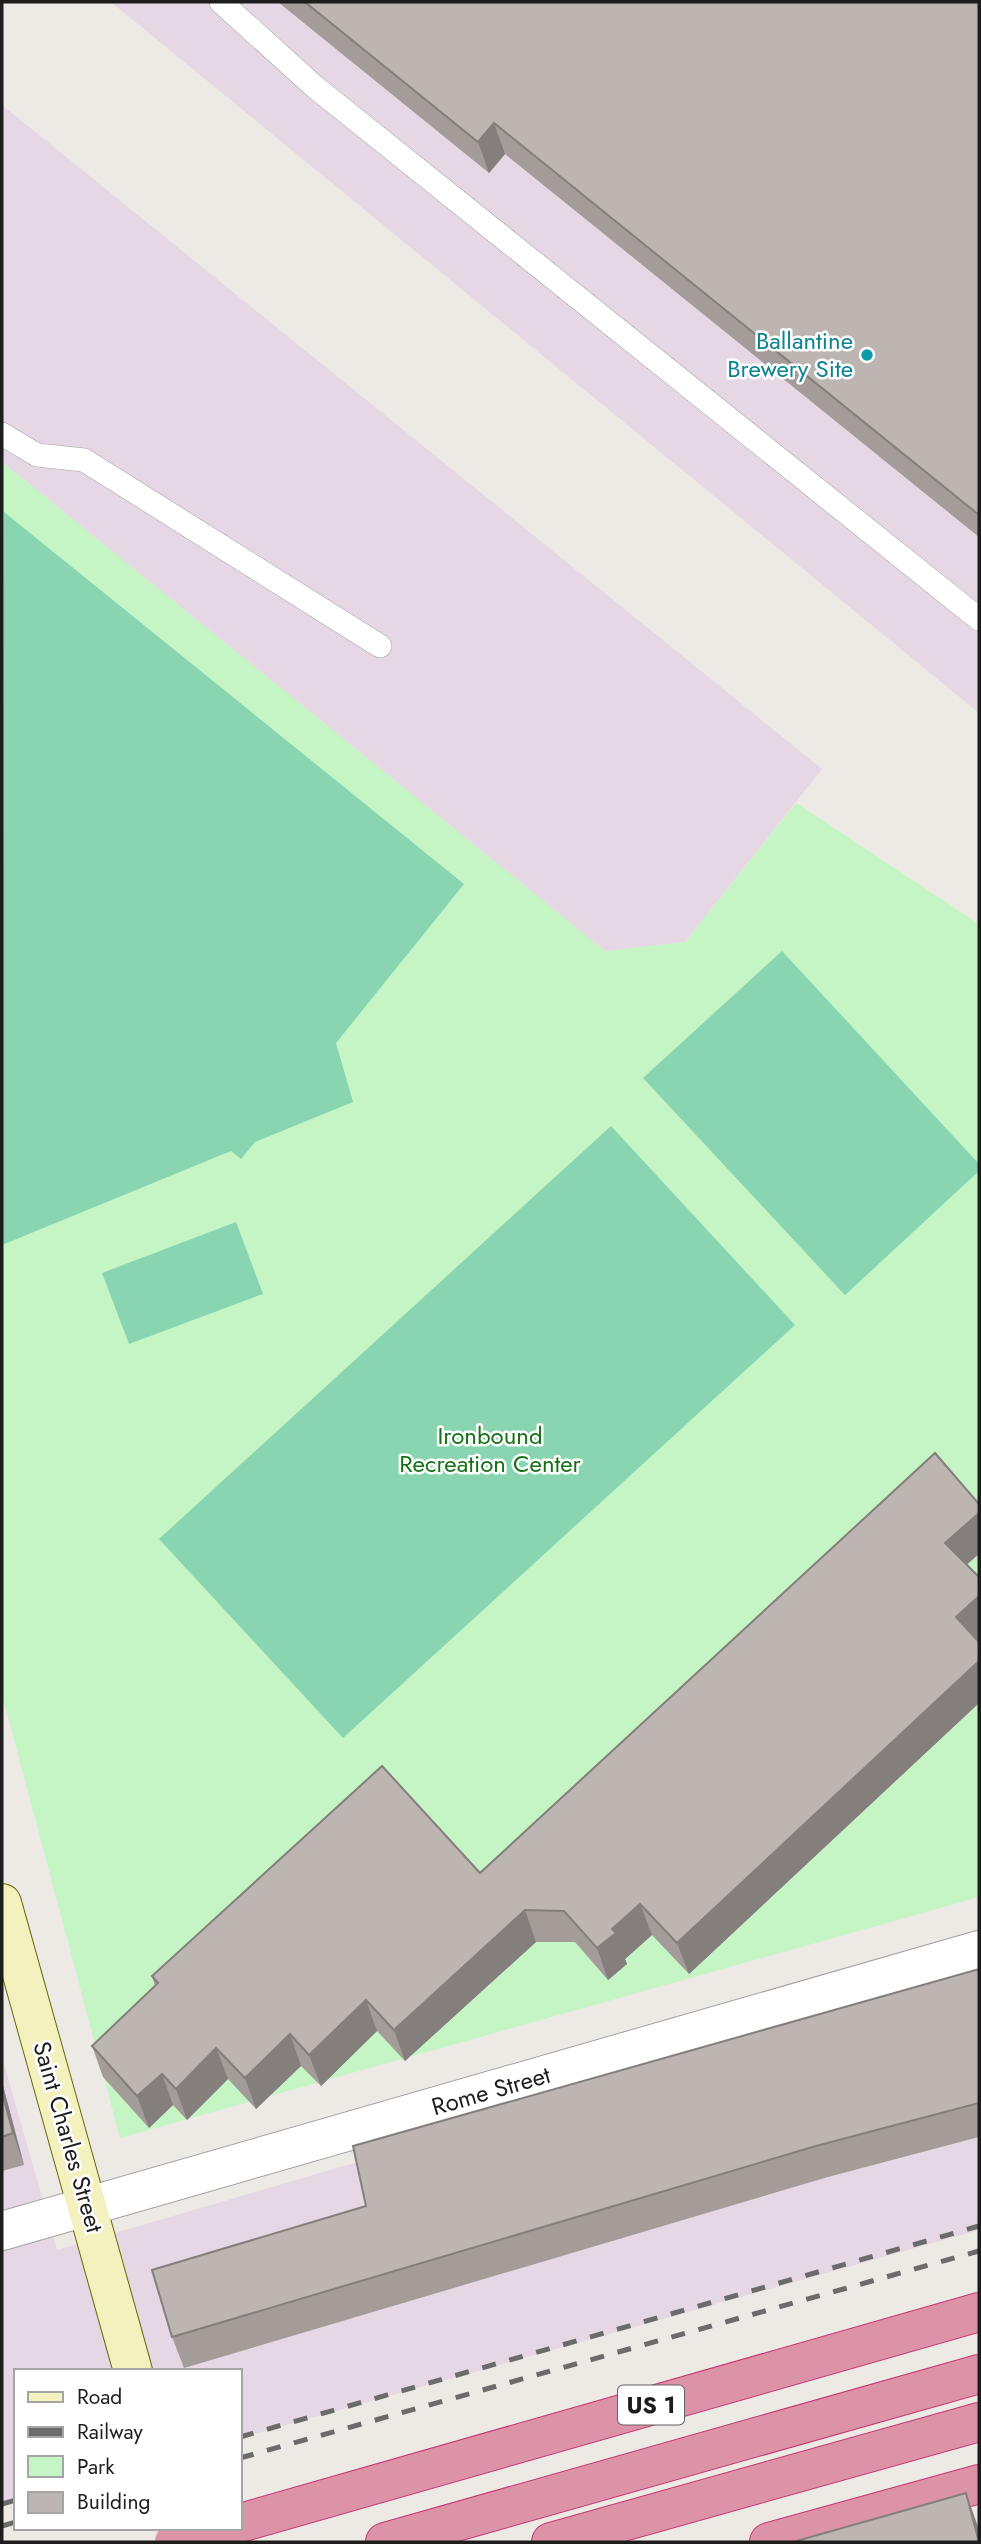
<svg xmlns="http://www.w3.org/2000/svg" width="981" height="2544" font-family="Jost,sans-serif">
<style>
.industrial{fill:#e6d7e4}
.park{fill:#c5f4c5}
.pitch{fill:#89d5b1}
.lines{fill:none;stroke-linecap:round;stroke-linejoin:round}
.lane-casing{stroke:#a1a1a1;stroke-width:24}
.street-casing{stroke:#a1a1a1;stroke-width:40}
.secondary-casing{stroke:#67690f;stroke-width:40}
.highway-casing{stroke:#c73574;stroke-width:40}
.lane{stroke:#fff;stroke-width:23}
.street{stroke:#fff;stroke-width:38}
.secondary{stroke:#f3f1bd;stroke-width:38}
.highway{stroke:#dd93a7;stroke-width:38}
.rail{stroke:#6b6b6b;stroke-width:5;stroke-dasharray:14 14;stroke-linecap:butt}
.highway-bridge-casing{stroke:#c73574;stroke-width:40;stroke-linecap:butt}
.highway-bridge{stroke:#dd93a7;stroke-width:38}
.wall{fill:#a39c98}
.shaded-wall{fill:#847f7c}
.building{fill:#bdb5b1;stroke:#847f7c;stroke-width:2}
.culture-dot{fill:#0f9aa8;stroke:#fff;stroke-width:2.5}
.labels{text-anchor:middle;stroke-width:5;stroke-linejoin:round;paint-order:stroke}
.shield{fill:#fff;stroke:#616161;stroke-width:2}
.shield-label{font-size:23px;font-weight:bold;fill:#1d1d1d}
.culture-label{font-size:24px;fill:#0d838f;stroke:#fff;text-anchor:end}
.park-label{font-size:24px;fill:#167016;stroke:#fff}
.street-label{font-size:24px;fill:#1d1d1d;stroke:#fff}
</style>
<rect width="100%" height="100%" fill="#ede9e4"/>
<!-- industrial -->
<path class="industrial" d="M111,2h868v711z
M2,105l820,664 -137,173 -80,9 -603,-489z
M979,1980v250l-739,208v-67h-224v130l-14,4v-448l55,193z"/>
<!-- park -->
<path class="park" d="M2,462l603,489 80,-9 111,-139 183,121v973l-859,241 -118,-444z"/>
<!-- pitch -->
<path class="pitch" d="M4,512l460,372 -128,159 17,59 -98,40 -14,17 -10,-8 -229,94z
M782,951l197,213v7l-134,124 -202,-217z
M611,1126l184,199 -452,413 -184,-199z
M236,1222l27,72 -134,50 -27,-71z"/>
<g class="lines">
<!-- lane casing -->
<g class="lane-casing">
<path id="lane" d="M221,2l94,85 664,532
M2,434l35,21 47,5 296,186"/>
</g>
<!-- street casing -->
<g class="street-casing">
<path id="street" d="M2,2231l977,-281"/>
</g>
<!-- secondary casing -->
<g class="secondary-casing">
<path id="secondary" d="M2,1903l131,468"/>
</g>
<!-- highway casing -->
<g class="highway-casing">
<path id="highway" d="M240,2523l739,-211
M385,2542l594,-168
M551,2542l428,-120
M769,2542l210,-58"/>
</g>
<!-- lane -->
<use href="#lane" class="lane"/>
<!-- street -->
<use href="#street" class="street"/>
<!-- secondary -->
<use href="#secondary" class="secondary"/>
<!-- highway -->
<use href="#highway" class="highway"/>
<!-- rail -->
<path class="rail" d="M240,2437l739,-211
M240,2458l739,-207
M2,2504l14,-4
M2,2526l14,-4"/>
<!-- highway-bridge casing -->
<g class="highway-bridge-casing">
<path id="highway-bridge" d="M174,2542l49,-14"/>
</g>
<!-- highway-bridge -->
<use href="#highway-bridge" class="highway-bridge"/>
</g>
<!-- wall -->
<path class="wall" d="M278,2h701v535l-474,-383 -16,19z
M967,1565l10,75 2,2v61l-290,271 -37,-39 -27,24 2,5 -19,16 -33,-38h-39l-131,119 -28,-30 -56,55 -20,-20 -45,43 -28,-30 -41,41 -14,-15 -24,23 -46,-51 -11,-31 63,-60 -3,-10 328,-103z
M979,1969v168l-151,40 -644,191 -12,-31 194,-131z
M2,2082l22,83 -22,6z"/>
<!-- shaded-wall -->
<path class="shaded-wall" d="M494,123l11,31 -16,19 -11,-31z
M979,1513v41l-23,20 -11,-31z
M979,1596v42l-11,10 -12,-31z
M979,1661v42l-290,271 -12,-31z
M640,1904l12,31 -27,24 2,5 -19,16 -11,-32 15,-19z
M525,1910l11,32 -131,119 -11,-31z
M366,2000l11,31 -56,55 -12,-31z
M290,2034l11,32 -45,43 -11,-31z
M216,2048l12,31 -41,41 -11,-31z
M162,2074l11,31 -24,23 -12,-32z
M2,2082l22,83 -11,-32 -11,-41z
M966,2493l11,31 2,8v9z"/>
<!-- building -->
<path class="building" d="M305,2h674v513l-485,-392 -16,19z
M935,1453l44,51v9l-34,30 34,34v19l-23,21 23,25v19l-302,282 -37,-39 -28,25 4,4 -19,15 -33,-37 -39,-1 -131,120 -28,-30 -57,55 -19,-21 -45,44 -29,-30 -40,41 -14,-15 -25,22 -45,-50 66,-63 -6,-7 230,-210 98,107z
M979,1969v134l-163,43 -644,191 -20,-67 214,-64 -13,-60z
M2,2092l11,41 -11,4z
M966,2493l13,49h-186z"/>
<!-- markers -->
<circle class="culture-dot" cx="867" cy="355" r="7"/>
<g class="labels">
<!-- shield labels -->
<rect class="shield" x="618" y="2385.5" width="66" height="39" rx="5"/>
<g class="shield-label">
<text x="651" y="2413">US 1</text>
</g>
<!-- culture labels -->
<g class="culture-label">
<text x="853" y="349">Ballantine<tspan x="853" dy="28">Brewery Site</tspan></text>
</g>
<!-- park labels -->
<g class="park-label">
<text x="490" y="1444">Ironbound<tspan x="490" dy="28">Recreation Center</tspan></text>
</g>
<!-- street labels -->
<g class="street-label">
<text transform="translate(491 2091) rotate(-16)" y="8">Rome Street</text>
<text transform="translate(68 2137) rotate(74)" y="8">Saint Charles Street</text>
</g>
</g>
<!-- border -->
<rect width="981" height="2544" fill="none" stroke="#1d1d1d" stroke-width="7"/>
<!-- legend -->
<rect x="14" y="2369" width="228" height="161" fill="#ffffff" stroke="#a5a5a5" stroke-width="2"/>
<rect x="28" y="2392" width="35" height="10" fill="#f3f1bd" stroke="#a5a5a5" stroke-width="2"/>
<text x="77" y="2404" font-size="21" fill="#1d1d1d">Road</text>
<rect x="28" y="2427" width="35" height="10" fill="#6b6b6b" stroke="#a5a5a5" stroke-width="2"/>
<text x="77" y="2439" font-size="21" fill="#1d1d1d">Railway</text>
<rect x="28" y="2456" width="35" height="21" fill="#c5f4c5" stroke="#a5a5a5" stroke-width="2"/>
<text x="77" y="2474" font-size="21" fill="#1d1d1d">Park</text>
<rect x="28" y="2492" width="35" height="21" fill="#bdb5b1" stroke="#a5a5a5" stroke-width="2"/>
<text x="77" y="2509" font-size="21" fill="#1d1d1d">Building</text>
</svg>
